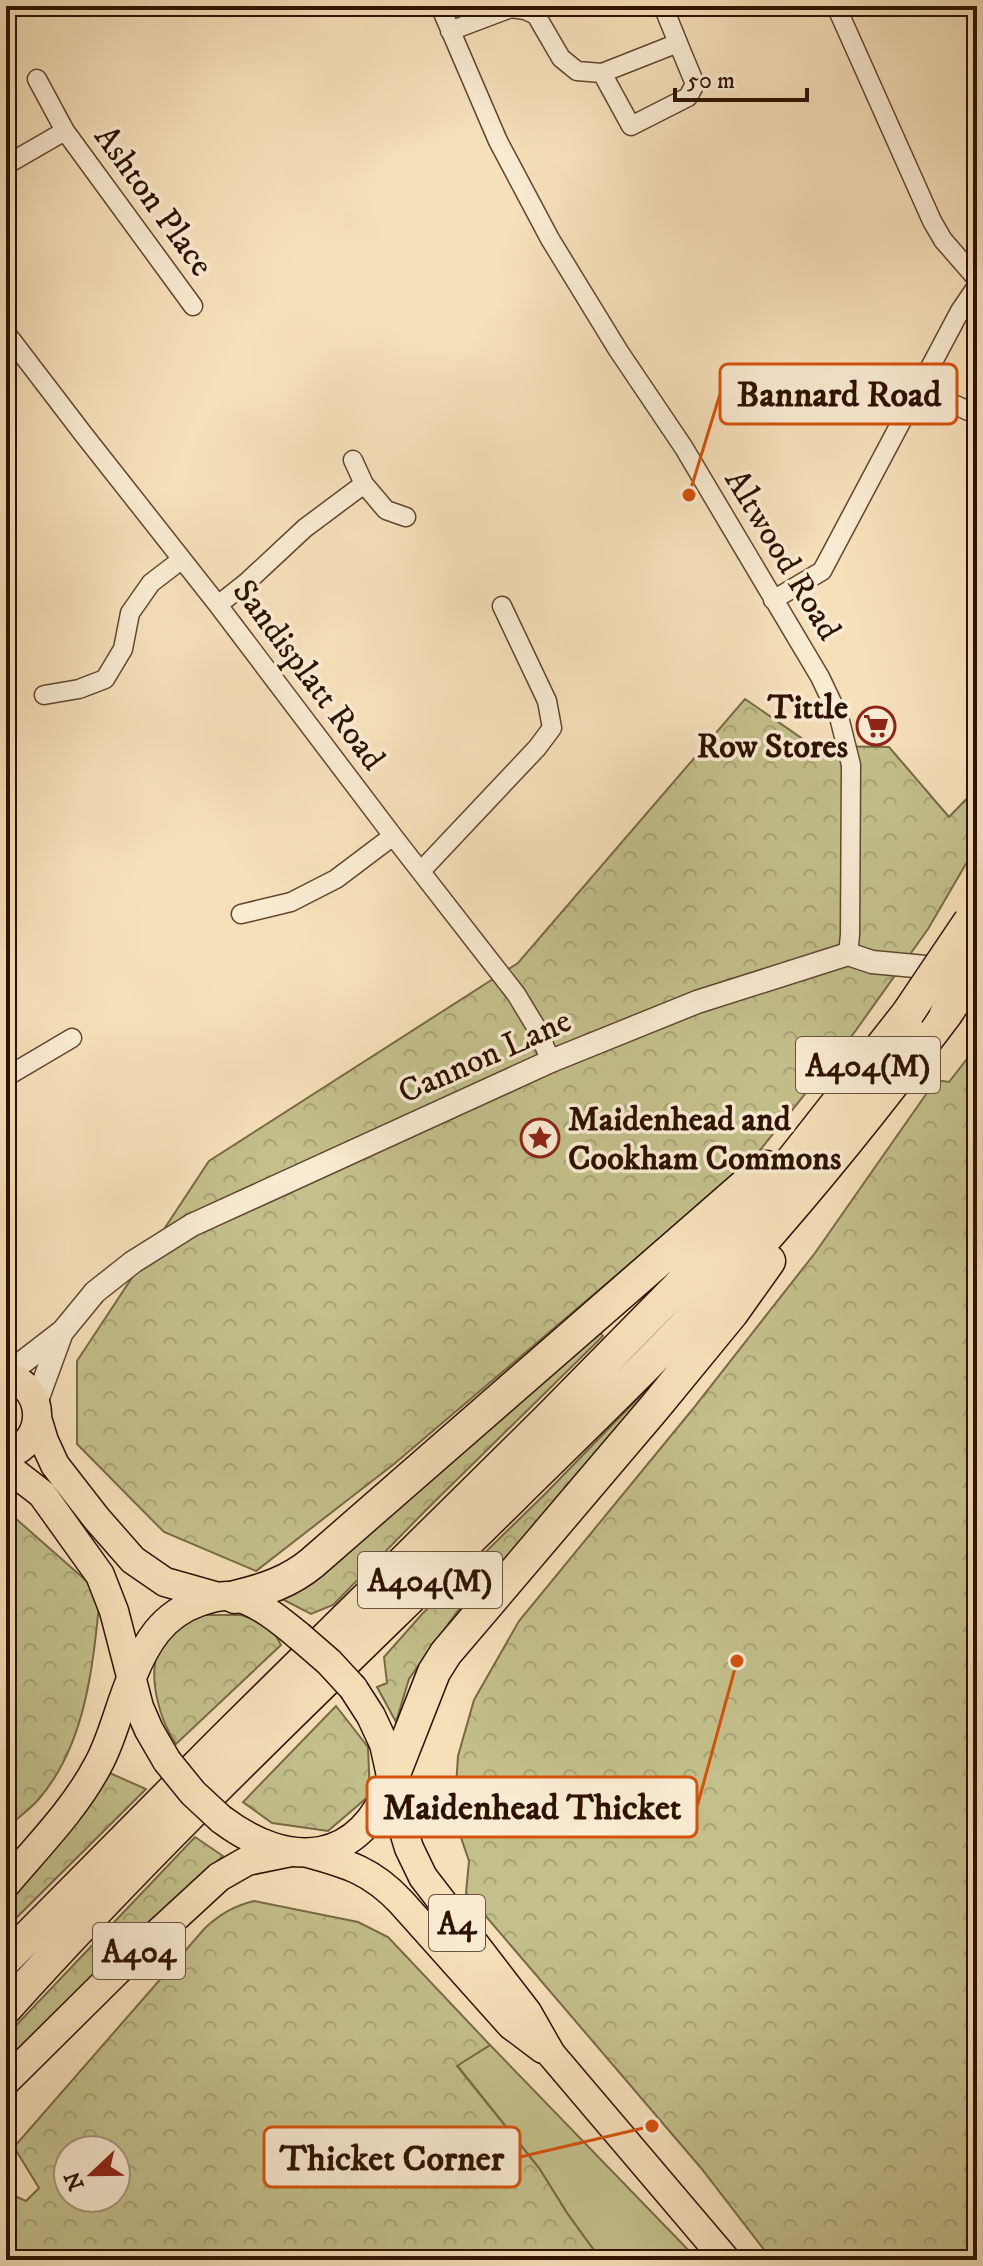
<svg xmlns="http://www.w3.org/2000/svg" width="983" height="2266" font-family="'IM FELL DW Pica',serif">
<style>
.grass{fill:#c3c08b;stroke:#786946;stroke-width:2}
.forest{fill:url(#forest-crowns);stroke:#786946;stroke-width:2;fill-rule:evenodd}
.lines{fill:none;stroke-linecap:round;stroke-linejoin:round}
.minor-casing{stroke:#60462e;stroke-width:21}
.tertiary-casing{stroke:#60462e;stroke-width:25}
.primary-casing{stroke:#2e1200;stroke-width:31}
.trunk-casing{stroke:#2e1200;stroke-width:31}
.motorway-casing{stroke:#2e1200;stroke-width:35}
.minor{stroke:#f9ebd2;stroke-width:18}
.tertiary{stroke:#f9ebd2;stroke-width:22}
.primary{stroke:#f6e0ba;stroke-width:28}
.trunk{stroke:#f6e0ba;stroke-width:28}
.motorway{stroke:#f6e0ba;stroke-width:32}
.primary-bridge-casing{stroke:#2e1200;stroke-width:31;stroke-linecap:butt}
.motorway-bridge-casing{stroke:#2e1200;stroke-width:35;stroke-linecap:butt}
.primary-bridge{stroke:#f6e0ba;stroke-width:28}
.motorway-bridge{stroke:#f6e0ba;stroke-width:32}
.labels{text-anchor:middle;stroke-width:7;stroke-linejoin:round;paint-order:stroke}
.shield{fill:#f9ebd2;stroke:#6b533f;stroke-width:2}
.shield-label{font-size:32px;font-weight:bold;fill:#2e1200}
.street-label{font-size:34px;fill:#2e1200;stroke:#f9ebd2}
.poi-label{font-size:34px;font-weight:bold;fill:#2e1200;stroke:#f9ebd2;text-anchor:end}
.leader{fill:none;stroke:#d5520b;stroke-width:3}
.callout-dot{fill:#d5520b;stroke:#f9ebd2;stroke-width:3}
.callout{fill:#f9ebd2;stroke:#d5520b;stroke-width:3}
.callout-label{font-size:36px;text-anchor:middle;font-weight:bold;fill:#2e1200}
</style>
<defs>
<pattern id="forest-crowns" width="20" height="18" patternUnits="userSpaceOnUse" patternTransform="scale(2)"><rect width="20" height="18" fill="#c3c08b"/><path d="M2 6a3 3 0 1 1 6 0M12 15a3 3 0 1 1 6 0" fill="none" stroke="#a8a476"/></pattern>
</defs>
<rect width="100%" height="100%" fill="#f6e0ba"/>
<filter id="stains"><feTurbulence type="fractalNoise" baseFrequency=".0025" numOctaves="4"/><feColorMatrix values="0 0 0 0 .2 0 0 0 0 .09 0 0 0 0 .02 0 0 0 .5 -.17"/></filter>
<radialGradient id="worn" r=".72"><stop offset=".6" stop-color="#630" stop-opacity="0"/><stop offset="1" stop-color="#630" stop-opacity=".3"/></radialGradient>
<!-- grass -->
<path class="grass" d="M490,2045l208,215h-97l-34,-47 -28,-45 -82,-103z"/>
<!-- forest -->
<path class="forest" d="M745,699l68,47 76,1 60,70 28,-29v57l-49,84 -74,104 -102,127 -358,304 -138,107 -92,-39 -87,-88v-83l132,-200 309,-198z
M977,1046v1214h-205l-71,-92 -235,-275 3,-32 -15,-44 4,-61 16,-56 45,-79 173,-211 123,-157 121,-173 13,2z
M599,1331l4,5 -178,175 -92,94 -22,9 -29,-15z
M645,1391l5,2 -97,113 -96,106 -48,67 -13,43 -19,-35 10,-4 -3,-26 39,-44 123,-120z
M6,1510l92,81 2,5c-7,69 -14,149 -62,204 -9,10 -22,19 -32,29z
M195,1615h46l30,11 10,19 -105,99c-16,-23 -28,-65 -18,-93 4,-10 28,-27 37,-36z
M336,1706l32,41 2,48 -42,36 -56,-8 -29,-21z
M105,1771l41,18 -140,139v-24z
M195,1837l28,19 -57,53 -160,157v-30z
M254,1901l104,21 30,15 102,108 -33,21 82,102 28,45 34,47h-595v-68l20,9 13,-13 -25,-41 191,-219c15,-14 29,-22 49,-27zM116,2150v48h-48v-48z"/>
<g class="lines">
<!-- minor casing -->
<g class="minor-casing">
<path id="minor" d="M440,6l58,135 52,98 68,111 66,98 136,229 19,40 12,48 -1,170 -2,19
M663,6l15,37
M836,6l96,215 11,19 34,39
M450,31l61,-23 14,2 11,5 25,43 16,13 25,2 76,-30 17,41 -7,13 -57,29 -29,-53
M37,79l28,52 128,175
M6,165l59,-34
M6,333l78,102 134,170 175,231 123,158 20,33 15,34
M919,388l58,27
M353,460l11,24 22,26 20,7
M773,600l49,-29 138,-260 17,-25
M218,605l29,-23 58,-54 59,-44
M44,695l35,-6 26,-10 18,-30 7,-36 21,-30 30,-23
M421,871l116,-123 15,-20 -5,-27 -45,-95
M241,914l50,-12 45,-23 57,-43
M6,1077l66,-39"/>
</g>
<!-- tertiary casing -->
<g class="tertiary-casing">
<path id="tertiary" d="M6,1375l57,-44 32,-39 38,-30 59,-37 359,-164 146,-59 151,-48 24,8 75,7
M36,1403l26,-71"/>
</g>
<!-- primary casing -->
<g class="primary-casing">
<path id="primary" d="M6,1375c41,13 42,67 0,80
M37,1418l7,23 11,24 42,54 36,41 32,22 53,15
M6,1466l36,28 58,81 14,36 25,96 10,23 18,31
M132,1677c14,-34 30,-62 67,-75 11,-4 25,-8 37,-5 22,5 45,24 63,39
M353,1688l18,28 13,28 18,81 7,23 14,29 104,135 24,42 175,206
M221,1819c69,52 139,47 171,-40
M308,1853c40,11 64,18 93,49l110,123 32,24"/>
</g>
<!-- trunk casing -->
<g class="trunk-casing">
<path id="trunk" d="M6,1884c31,-37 69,-75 92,-119 15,-27 21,-59 34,-88
M6,2081l112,-111 101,-93 28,-16 44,-9"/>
</g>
<!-- motorway casing -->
<g class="motorway-casing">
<path id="motorway" d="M235,1597c29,-7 54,-15 77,-34l454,-396
M392,1779l42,-107 12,-19 209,-246 77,-94 37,-52
M6,1959l217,-219 326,-322 128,-130 70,-74 40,-47 121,-154
M6,2008c161,-179 338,-344 509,-513 72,-71 145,-141 213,-215 78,-85 149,-174 218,-266"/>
</g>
<!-- minor -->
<use href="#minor" class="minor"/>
<!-- tertiary -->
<use href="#tertiary" class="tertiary"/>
<!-- primary -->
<use href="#primary" class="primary"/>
<!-- trunk -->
<use href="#trunk" class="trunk"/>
<!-- motorway -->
<use href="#motorway" class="motorway"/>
<!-- primary-bridge casing -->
<g class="primary-bridge-casing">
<path id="primary-bridge" d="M299,1636l30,26 24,26
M167,1761l26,32 28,26"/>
</g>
<!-- motorway-bridge casing -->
<g class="motorway-bridge-casing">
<path id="motorway-bridge" d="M908,1013l62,-92
M946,1014l31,-47"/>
</g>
<!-- primary-bridge -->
<use href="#primary-bridge" class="primary-bridge"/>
<!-- motorway-bridge -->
<use href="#motorway-bridge" class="motorway-bridge"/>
</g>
<!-- icons -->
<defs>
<g id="supermarket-ring" transform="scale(2)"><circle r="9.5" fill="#f9ebd2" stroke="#8f2418" stroke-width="1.5"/><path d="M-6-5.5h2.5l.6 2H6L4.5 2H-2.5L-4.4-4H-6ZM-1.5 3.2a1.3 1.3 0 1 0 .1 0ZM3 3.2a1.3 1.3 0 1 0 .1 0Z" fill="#8f2418"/></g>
<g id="sight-ring" transform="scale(2)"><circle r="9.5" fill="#f9ebd2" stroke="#8f2418" stroke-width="1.5"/><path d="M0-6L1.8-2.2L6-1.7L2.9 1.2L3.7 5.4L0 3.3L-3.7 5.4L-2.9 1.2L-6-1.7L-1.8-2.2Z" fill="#8f2418"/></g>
</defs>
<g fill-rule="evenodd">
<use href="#supermarket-ring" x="876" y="726"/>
<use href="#sight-ring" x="540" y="1138"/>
</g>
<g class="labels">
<!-- shield labels -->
<g class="shield">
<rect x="796" y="1037" width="144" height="56" rx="6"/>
<rect x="358" y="1552" width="144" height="56" rx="6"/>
<rect x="429" y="1895" width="56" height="56" rx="6"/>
<rect x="93" y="1923" width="92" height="56" rx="6"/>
</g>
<g class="shield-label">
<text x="868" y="1076">A404(M)</text>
<text x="430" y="1591">A404(M)</text>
<text x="457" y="1934">A4</text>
<text x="139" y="1962">A404</text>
</g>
<!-- street labels -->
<g class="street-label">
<text transform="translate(155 200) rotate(54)" y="12">Ashton Place</text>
<text transform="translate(784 554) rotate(59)" y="12">Altwood Road</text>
<text transform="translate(310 674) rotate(53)" y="12">Sandisplatt Road</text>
<text transform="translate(484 1055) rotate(-24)" y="12">Cannon Lane</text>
</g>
<!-- poi labels -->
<g class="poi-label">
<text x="848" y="718">Tittle<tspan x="848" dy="39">Row Stores</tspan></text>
<text x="568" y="1130" text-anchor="start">Maidenhead and<tspan x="568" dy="39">Cookham Commons</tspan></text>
</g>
</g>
<!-- callouts -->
<path class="leader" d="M689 495L720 394M737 1661L697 1807M652 2126L520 2157"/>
<g class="callout-dot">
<circle cx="689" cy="495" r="8"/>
<circle cx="737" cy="1661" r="8"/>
<circle cx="652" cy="2126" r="8"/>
</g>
<g class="callout">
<rect x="720" y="364" width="237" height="60" rx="8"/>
<rect x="367" y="1777" width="330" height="60" rx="8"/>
<rect x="264" y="2127" width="256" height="60" rx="8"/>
</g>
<g class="callout-label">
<text x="839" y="406">Bannard Road</text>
<text x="532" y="1819">Maidenhead Thicket</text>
<text x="392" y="2170">Thicket Corner</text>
</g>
<!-- margin -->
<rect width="983" height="2266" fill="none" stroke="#f6e0ba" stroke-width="32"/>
<rect x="8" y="8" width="967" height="2250" fill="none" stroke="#2e1200" stroke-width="4"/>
<rect x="16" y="16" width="951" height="2234" fill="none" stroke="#2e1200" stroke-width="2"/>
<!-- north arrow -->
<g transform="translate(92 2174) rotate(248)"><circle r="38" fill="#f9ebd2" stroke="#a8947e" stroke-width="2"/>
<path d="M0-6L14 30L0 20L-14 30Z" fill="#8f2418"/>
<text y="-12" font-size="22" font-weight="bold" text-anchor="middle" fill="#2e1200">N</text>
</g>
<!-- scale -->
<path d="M675 88v12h132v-12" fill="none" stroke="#2e1200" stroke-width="4"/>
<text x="687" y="88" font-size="24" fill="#2e1200" stroke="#f9ebd2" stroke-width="6" paint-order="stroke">50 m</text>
<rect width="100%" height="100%" filter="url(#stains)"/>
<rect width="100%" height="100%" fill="url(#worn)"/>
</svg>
